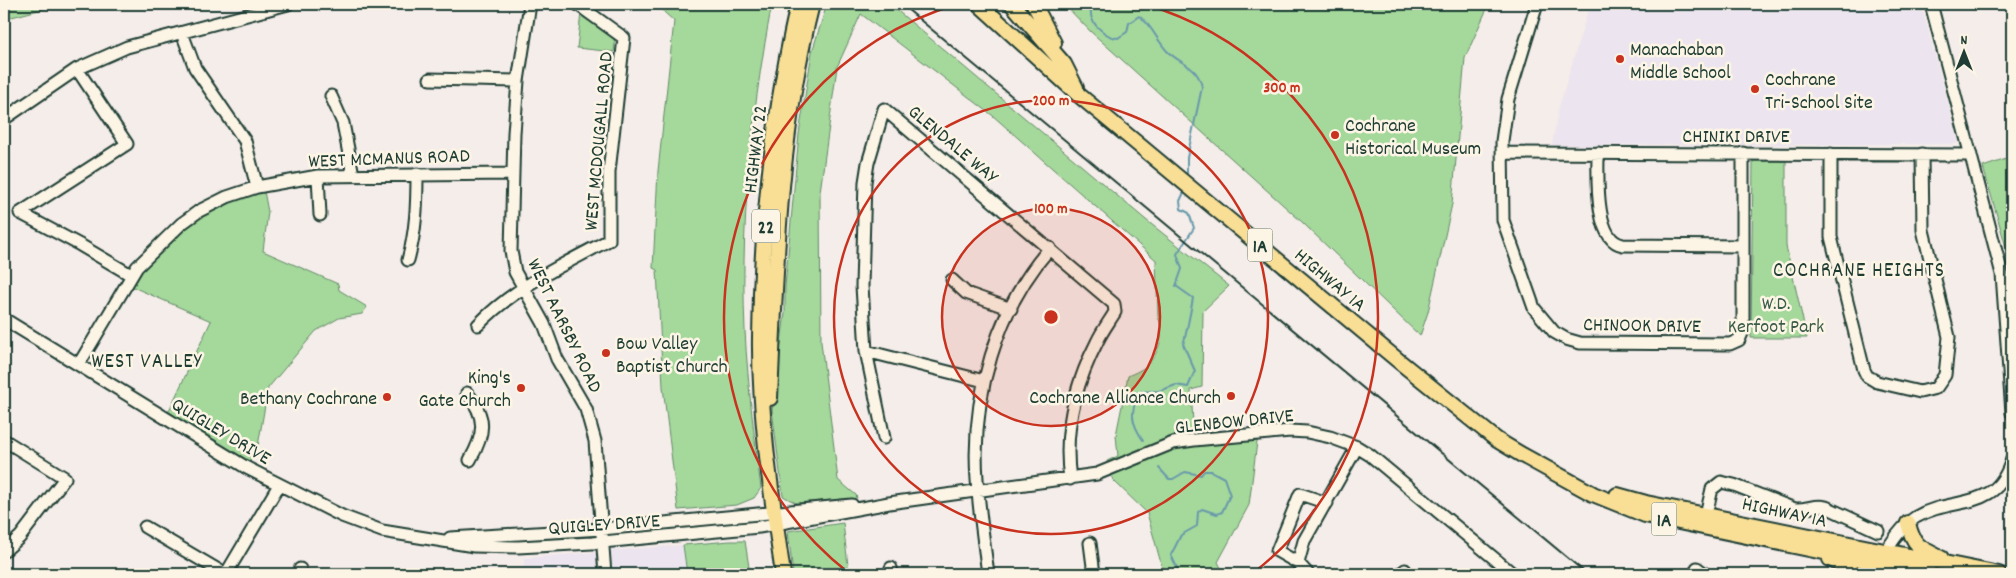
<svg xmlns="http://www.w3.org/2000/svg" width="2016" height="578" font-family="Dekko,sans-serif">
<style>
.built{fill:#ece4ee}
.green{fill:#a5d89b;stroke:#628a68}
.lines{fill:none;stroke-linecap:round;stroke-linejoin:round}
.stream{stroke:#6899ab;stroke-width:2}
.minor-casing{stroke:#1f3d34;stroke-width:15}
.major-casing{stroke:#1f3d34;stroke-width:18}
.minor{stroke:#fcf5e5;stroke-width:11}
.major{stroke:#f9df96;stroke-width:14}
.rail{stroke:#1f3d34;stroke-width:2}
.ring{fill:none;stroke:#c8321e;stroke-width:2.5}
.poi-dot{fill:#c8321e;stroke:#fcf5e5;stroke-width:2}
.labels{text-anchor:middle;stroke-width:5;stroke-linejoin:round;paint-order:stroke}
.shield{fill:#fcf5e5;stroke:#617469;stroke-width:1}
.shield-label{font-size:19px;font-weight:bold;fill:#1f3d34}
.poi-label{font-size:20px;fill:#1f3d34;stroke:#fcf5e5;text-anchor:start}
.street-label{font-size:20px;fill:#1f3d34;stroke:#fcf5e5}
.park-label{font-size:20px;fill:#3a5c49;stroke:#fcf5e5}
.neighbourhood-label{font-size:21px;letter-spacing:1px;fill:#1f3d34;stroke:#fcf5e5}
.centre{fill:#c8321e;stroke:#fcf5e5;stroke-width:2.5}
.ring-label{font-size:15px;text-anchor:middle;font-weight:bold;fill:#c8321e;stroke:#fcf5e5;stroke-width:5;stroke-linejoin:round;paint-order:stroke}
</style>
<rect width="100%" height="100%" fill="#f5ede9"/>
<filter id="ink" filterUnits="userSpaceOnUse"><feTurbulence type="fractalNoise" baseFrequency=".02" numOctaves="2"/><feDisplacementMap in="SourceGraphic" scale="10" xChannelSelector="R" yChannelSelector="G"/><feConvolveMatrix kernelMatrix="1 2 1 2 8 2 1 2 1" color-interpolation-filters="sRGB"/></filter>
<g filter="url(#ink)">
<!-- built -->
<path class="built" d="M1590,4h331l37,136 -2,4 -404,1 7,-38z
M683,545l3,29h-162v-16z"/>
<!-- green -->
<path class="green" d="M4,4h58l-58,15z
M655,4h117c-23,118 -35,251 -24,370 3,38 8,76 13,114l-7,10 -17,7 -59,5 -15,-123 -6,-117 -4,-2 5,-97 16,-150z
M827,4h62l4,3 253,213 83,66 -26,25 -1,76 -11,3 3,49 64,-5 -9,71 -31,57 6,12h-60l-17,-61 -33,-32 -7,-20 11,-5 -2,-21 12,-59c6,-3 14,-6 18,-10 13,-12 20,-34 12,-49l-2,-57 -164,-145 -131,-101 -24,53 -17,125 1,150 17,138 18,15 1,3 -61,5 -13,-7 -11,-86 13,-97v-26l14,-153 13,-82z
M1064,4h425l-24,54 -13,146 -24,108 -8,24 -118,-114 -212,-191z
M581,13l32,25 2,4 -1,10 -37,-4z
M2012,157v111l-29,-101z
M1753,161h33v85l21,92h-56z
M264,191l4,21 -5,39 75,33 1,6 28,17 -5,7 -23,4 -23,13 -48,57 -10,58 -11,22 -82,-49 46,-98 -85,-37 73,-73z
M843,523l6,51h-56l-5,-43z
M730,541h15l5,33h-63l-4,-29z"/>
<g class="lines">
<!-- stream -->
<path class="stream" d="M1095,4c-1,2 -3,5 -4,7 -2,13 17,27 27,27l9,-6 2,-9 10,-7c13,9 18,25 29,36 14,13 30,14 34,35l-15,71v20
M1143,440c-13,-19 -12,-27 -5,-48l21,-1 17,-6 12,2 7,-16 -12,-27c2,-3 9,-40 10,-46l-17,-12 6,-17 -5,-15 17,-26 -5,-15 -8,-4 -1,-8 5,-11
M1159,468l10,11h4l12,-7 16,3 3,-4h7l13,7 6,17 -8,17 -5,2 -15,-5 -4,3 -1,14 -16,9 -10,20 9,19"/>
<!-- minor casing -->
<g class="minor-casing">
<path id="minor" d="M530,4l-12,77 -4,52 -3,118 4,21 29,52 13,35 29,50 9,32 10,133
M1537,4l-29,95 -6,42 1,79 31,88 20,24 12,7 14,4 150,1 9,-4 4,-9v-178
M1931,4l71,270 10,139
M182,33l13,35 50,73 12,46
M77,69l50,75 -107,69 60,32 51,30
M430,79l88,2
M331,96l12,27 10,52
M4,119l73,-50 50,-22 161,-43
M1502,153l469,2
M1598,153c0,22 -4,88 25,92l120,1
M1831,154v83l33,133 3,6 10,6 43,10 16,-4 9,-13 4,-38 -26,-107 -1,-76
M318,176l2,39
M408,260c8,-29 9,-56 9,-86
M952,280l14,13 45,16
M4,319l243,149 95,48 40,15 92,15 44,1 74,-4 167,-16 130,-24 208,-29 76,-31 21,-3 96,-9 17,1 23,5 27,10 13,8 143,119
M478,325c35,-37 86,-61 131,-85v-68l15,-134 -47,-34
M866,351l18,87
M79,364l58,-97 44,-43 18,-13 28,-14 30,-10 61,-11 194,-2
M984,381l-118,-30 -4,-65 3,-104 3,-19 16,-54 230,195 1,8c-6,10 -13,19 -18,30 -22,43 -34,89 -27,137
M467,393c20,24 18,41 3,67
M4,440l61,38 -45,59 -16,14
M1704,523l8,-34 9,-7 13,3 61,24c12,1 19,-5 31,-2l52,24
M145,527l80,47
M450,538l152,-9 250,-24
M1090,543l4,31
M1298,563l-21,-12 23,-57 27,9
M891,568l1,6
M1697,568l8,6
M226,574l53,-89
M300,574v-5
M988,574c-4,-31 -9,-63 -11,-95 -6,-80 19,-170 73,-231
M1308,574l-10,-11 6,-22 53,-94
M1400,574l5,-4
M1871,574c13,-18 26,-45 45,-57 37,-22 80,-3 96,-58"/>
</g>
<!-- major casing -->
<g class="major-casing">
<path id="major" d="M979,4l101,92 320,266 97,78 25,15 71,39 52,21 285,59
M1012,4l52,60 12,24
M1034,4l20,39
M770,398c6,-132 9,-266 42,-394
M1617,495l29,8 353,71
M1908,523c5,23 12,25 33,35
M1830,559l15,7 10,8
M783,574c-11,-76 -24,-159 -23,-237 1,-109 14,-226 38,-333"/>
</g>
<!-- minor -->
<use href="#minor" class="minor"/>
<!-- major -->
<use href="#major" class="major"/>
<!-- rail -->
<path class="rail" d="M901,4l686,570"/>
</g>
</g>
<!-- distance rings -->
<circle cx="1051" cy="317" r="109" fill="#c8321e" fill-opacity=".12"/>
<g class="ring">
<circle cx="1051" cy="317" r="109"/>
<circle cx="1051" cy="317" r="217"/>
<path d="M850 574A326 326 0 0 1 958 4M1144 4A326 326 0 0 1 1252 574"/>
</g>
<!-- markers -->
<g class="poi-dot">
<circle cx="1620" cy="59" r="5"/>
<circle cx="1755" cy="89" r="5"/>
<circle cx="1335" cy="135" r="5"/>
<circle cx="606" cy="353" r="5"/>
<circle cx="521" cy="388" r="5"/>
<circle cx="1231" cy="396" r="5"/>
<circle cx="387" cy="397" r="5"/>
</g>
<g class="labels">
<!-- shield labels -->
<g class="shield">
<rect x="752" y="209.5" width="28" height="33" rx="4"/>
<rect x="1247.5" y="228.5" width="25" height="33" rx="4"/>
<rect x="1651.5" y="502.5" width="25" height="33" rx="4"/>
</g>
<g class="shield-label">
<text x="766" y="233">22</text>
<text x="1260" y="252">1A</text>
<text x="1664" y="526">1A</text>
</g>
<!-- poi labels -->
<g class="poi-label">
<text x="1630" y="55">Manachaban<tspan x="1630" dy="23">Middle School</tspan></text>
<text x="1765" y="85">Cochrane<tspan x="1765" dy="23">Tri-School Site</tspan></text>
<text x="1345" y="131">Cochrane<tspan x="1345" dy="23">Historical Museum</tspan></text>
<text x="616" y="349">Bow Valley<tspan x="616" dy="23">Baptist Church</tspan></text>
<text x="511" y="383" text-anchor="end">King's<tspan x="511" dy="23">Gate Church</tspan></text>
<text x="1221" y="403" text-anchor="end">Cochrane Alliance Church</text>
<text x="377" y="404" text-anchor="end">Bethany Cochrane</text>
</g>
<!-- street labels -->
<g class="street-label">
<text x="1736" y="142">CHINIKI DRIVE</text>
<text transform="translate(597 141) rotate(-85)" y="7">WEST MCDOUGALL ROAD</text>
<text transform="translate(954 143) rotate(40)" y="7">GLENDALE WAY</text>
<text transform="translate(754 149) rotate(-83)" y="7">HIGHWAY 22</text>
<text transform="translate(389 157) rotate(-2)" y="7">WEST MCMANUS ROAD</text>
<text transform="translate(1331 279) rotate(40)" y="7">HIGHWAY 1A</text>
<text transform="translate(1642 324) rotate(1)" y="7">CHINOOK DRIVE</text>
<text transform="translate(566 325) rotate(64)" y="7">WEST AARSBY ROAD</text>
<text transform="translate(1234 420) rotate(-6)" y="7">GLENBOW DRIVE</text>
<text transform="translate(222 430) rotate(31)" y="7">QUIGLEY DRIVE</text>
<text transform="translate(1785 511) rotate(12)" y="7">HIGHWAY 1A</text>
<text transform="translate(604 523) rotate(-4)" y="7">QUIGLEY DRIVE</text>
</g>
<!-- park labels -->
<g class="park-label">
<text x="1776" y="309">W.D.<tspan x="1776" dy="23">Kerfoot Park</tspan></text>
</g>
<!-- neighbourhood labels -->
<g class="neighbourhood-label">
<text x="1859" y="276">COCHRANE HEIGHTS</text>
<text x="147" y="367">WEST VALLEY</text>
</g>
</g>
<circle cx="1051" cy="317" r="8" class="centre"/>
<g class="ring-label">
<text x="1282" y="92">300 m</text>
<text x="1051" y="105">200 m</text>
<text x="1051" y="213">100 m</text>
</g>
<!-- margin -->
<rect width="2016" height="578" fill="none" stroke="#fcf5e5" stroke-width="20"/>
<rect x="10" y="10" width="1996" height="558" fill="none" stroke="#1f3d34" stroke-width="2" filter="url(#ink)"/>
<!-- north arrow -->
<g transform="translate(1964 52)" stroke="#fcf5e5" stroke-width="4" paint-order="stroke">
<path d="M0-4L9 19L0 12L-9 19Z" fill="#1f3d34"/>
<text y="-8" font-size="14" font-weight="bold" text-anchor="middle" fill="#1f3d34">N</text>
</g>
</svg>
